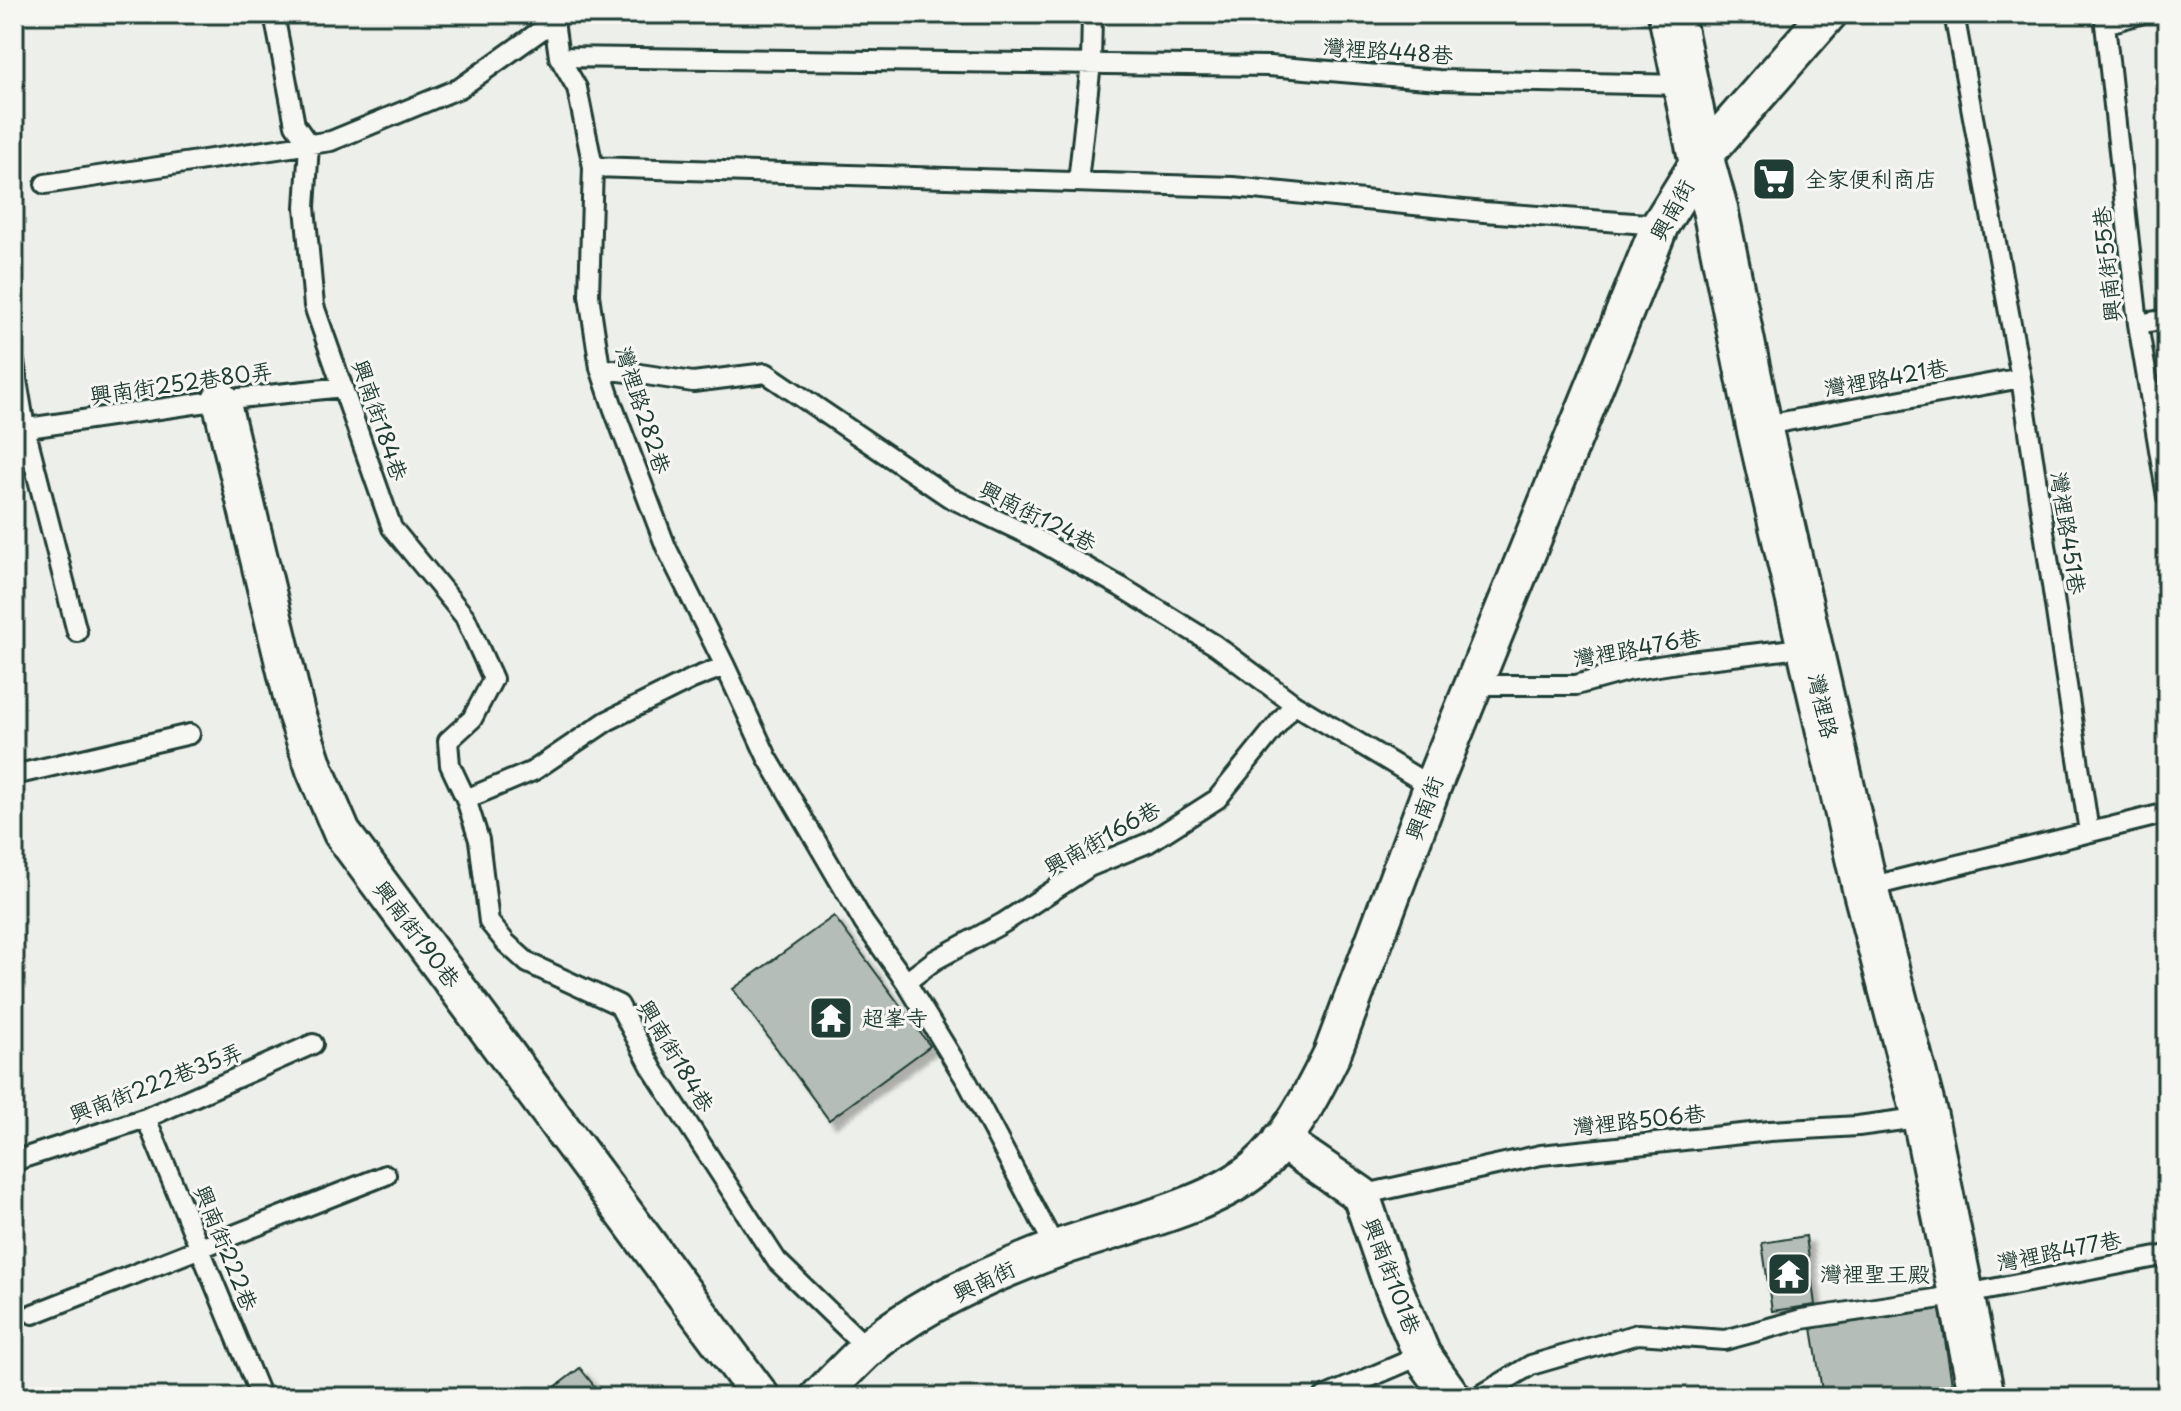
<svg xmlns="http://www.w3.org/2000/svg" width="2181" height="1411" font-family="'Playpen Sans','LXGW WenKai TC',sans-serif">
<style>
.building{fill:#b4bdb8;stroke:#1f3d34;stroke-width:2;filter:url(#shadow)}
.lines{fill:none;stroke-linecap:round;stroke-linejoin:round}
.lane-casing{stroke:#1f3d34;stroke-width:24}
.street-casing{stroke:#1f3d34;stroke-width:42}
.secondary-casing{stroke:#1f3d34;stroke-width:50}
.lane{stroke:#f6f6f2;stroke-width:18}
.street{stroke:#f6f6f2;stroke-width:36}
.secondary{stroke:#f6f6f2;stroke-width:44}
.labels{text-anchor:middle;stroke-width:6;stroke-linejoin:round;paint-order:stroke}
.street-label{font-size:22px;fill:#1f3d34;stroke:#f6f6f2}
.poi-label{font-size:22px;fill:#1f3d34;stroke:#f6f6f2;text-anchor:start}
</style>
<defs>
<filter id="shadow"><feDropShadow dx="7" dy="7" stdDeviation="2" flood-color="#0004"/></filter>
</defs>
<rect width="100%" height="100%" fill="#edefea"/>
<filter id="ink" filterUnits="userSpaceOnUse"><feTurbulence type="fractalNoise" baseFrequency=".0125" numOctaves="2"/><feDisplacementMap in="SourceGraphic" scale="16" xChannelSelector="R" yChannelSelector="G"/><feConvolveMatrix kernelMatrix="1 2 1 2 8 2 1 2 1" color-interpolation-filters="sRGB"/></filter>
<g filter="url(#ink)">
<!-- building -->
<path class="building" d="M834,916l96,130 -101,74 -96,-131z
M1806,1236l9,69 -43,6 -10,-68z
M1940,1309l13,81 -46,7h-84l-11,-69z
M580,1368l23,29h-61z"/>
<g class="lines">
<!-- lane casing -->
<g class="lane-casing">
<path id="lane" d="M274,14l21,111 14,20 -4,62 9,99 78,222 73,89 28,62 -21,40 -24,22 2,24 16,34 13,41 10,82 17,21 22,20 91,42 34,65 124,191 91,88
M557,14l-3,7 5,36 18,31 16,79 -4,128 11,73 13,39 53,140 59,119 42,91 97,166 42,59 62,101 88,166
M1954,14l67,364 68,454
M2140,14l-35,10 33,300 29,173
M559,57l710,9 170,14 246,5
M593,167l640,20 251,25 176,13
M1078,182l13,-119 1,-49
M45,184l286,-43 129,-53 94,-67
M2138,324l29,-5
M14,362l11,66 52,204
M600,368l93,14 73,-9 183,124 84,40 88,50 94,58 79,59 138,83
M1760,426l261,-48
M14,430l207,-30 122,-13
M1472,685h104l51,-14 63,-10 120,-14
M14,775l176,-41
M466,799l67,-28 74,-50 85,-42 33,-13
M1865,888l302,-75
M906,982l29,-22 68,-37 86,-56 59,-24 69,-44 77,-95
M146,1118l115,279
M14,1161l132,-43 167,-74
M1361,1195l180,-40 229,-24 88,-5 67,-9
M33,1314l353,-139
M1324,1397l98,-42
M1478,1397l53,-32 107,-31 87,6 77,-21 159,-24 206,-40"/>
</g>
<!-- street casing -->
<g class="street-casing">
<path id="street" d="M221,400l75,313 19,57 27,63 419,564
M1281,1140l80,55 29,84 32,76 30,42
M819,1397c15,-15 31,-32 47,-47 51,-44 130,-79 193,-102 58,-21 149,-40 196,-79 35,-30 57,-75 77,-115l100,-267 228,-562 41,-66 127,-145"/>
</g>
<!-- secondary casing -->
<g class="secondary-casing">
<path id="secondary" d="M1671,14l30,145 14,50 44,217 106,462 60,229 57,280"/>
</g>
<!-- lane -->
<use href="#lane" class="lane"/>
<!-- street -->
<use href="#street" class="street"/>
<!-- secondary -->
<use href="#secondary" class="secondary"/>
</g>
</g>
<!-- icons -->
<defs>
<g id="supermarket-square" transform="scale(2.3)"><rect x="-9" y="-9" width="18" height="18" rx="4" fill="#1f3d34" stroke="#f6f6f2"/><path d="M-6-5.5h2.5l.6 2H6L4.5 2H-2.5L-4.4-4H-6ZM-1.5 3.2a1.3 1.3 0 1 0 .1 0ZM3 3.2a1.3 1.3 0 1 0 .1 0Z" fill="#fff"/></g>
<g id="temple-square" transform="scale(2.3)"><rect x="-9" y="-9" width="18" height="18" rx="4" fill="#1f3d34" stroke="#f6f6f2"/><path d="M0-6L5-2H3V0L6.5 2.5H4V6H1.5V3h-3V6H-4V2.5H-6.5L-3 0V-2H-5Z" fill="#fff"/></g>
</defs>
<g fill-rule="evenodd">
<use href="#supermarket-square" x="1774" y="179"/>
<use href="#temple-square" x="831" y="1018"/>
<use href="#temple-square" x="1789" y="1274"/>
</g>
<g class="labels">
<!-- street labels -->
<g class="street-label">
<text transform="translate(1388 51) rotate(4)" y="8">灣裡路448巷</text>
<text transform="translate(1672 210) rotate(-61)" y="8">興南街</text>
<text transform="translate(2107 264) rotate(-96)" y="8">興南街55巷</text>
<text transform="translate(1886 378) rotate(-10)" y="8">灣裡路421巷</text>
<text transform="translate(181 383) rotate(-8)" y="8">興南街252巷80弄</text>
<text transform="translate(643 410) rotate(72)" y="8">灣裡路282巷</text>
<text transform="translate(380 420) rotate(71)" y="8">興南街184巷</text>
<text transform="translate(1038 516) rotate(27)" y="8">興南街124巷</text>
<text transform="translate(2068 533) rotate(81)" y="8">灣裡路451巷</text>
<text transform="translate(1637 648) rotate(-10)" y="8">灣裡路476巷</text>
<text transform="translate(1823 706) rotate(77)" y="8">灣裡路</text>
<text transform="translate(1424 808) rotate(-69)" y="8">興南街</text>
<text transform="translate(1102 838) rotate(-29)" y="8">興南街166巷</text>
<text transform="translate(417 934) rotate(53)" y="8">興南街190巷</text>
<text transform="translate(676 1056) rotate(59)" y="8">興南街184巷</text>
<text transform="translate(156 1083) rotate(-21)" y="8">興南街222巷35弄</text>
<text transform="translate(1639 1120) rotate(-6)" y="8">灣裡路506巷</text>
<text transform="translate(226 1248) rotate(68)" y="8">興南街222巷</text>
<text transform="translate(2059 1251) rotate(-11)" y="8">灣裡路477巷</text>
<text transform="translate(1392 1276) rotate(69)" y="8">興南街101巷</text>
<text transform="translate(984 1281) rotate(-25)" y="8">興南街</text>
</g>
<!-- poi labels -->
<g class="poi-label">
<text x="1805" y="187">全家便利商店</text>
<text x="862" y="1026">超峯寺</text>
<text x="1820" y="1282">灣裡聖王殿</text>
</g>
</g>
<!-- margin -->
<rect width="2181" height="1411" fill="none" stroke="#f6f6f2" stroke-width="48"/>
<rect x="24" y="24" width="2133" height="1363" fill="none" stroke="#1f3d34" stroke-width="3" filter="url(#ink)"/>
</svg>
